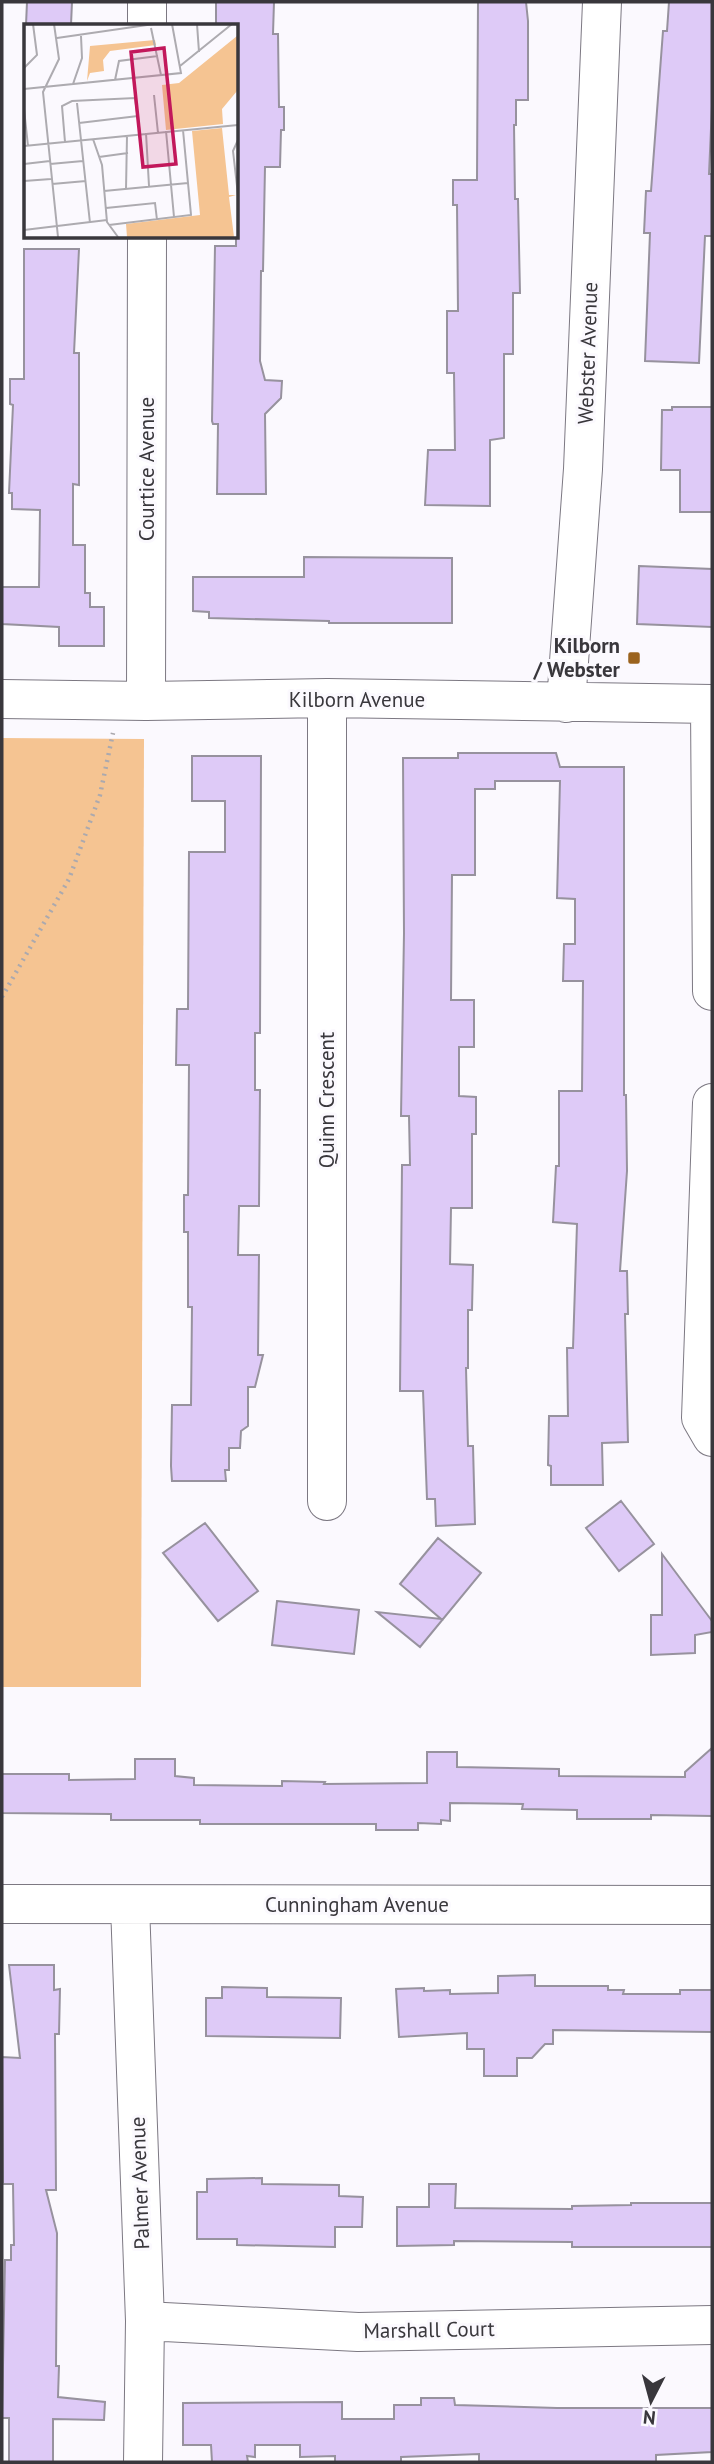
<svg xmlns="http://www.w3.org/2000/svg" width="714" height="2464" font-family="'PT Sans',sans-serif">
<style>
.green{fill:#f5c492}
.building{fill:#decaf7;stroke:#97929e;stroke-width:2}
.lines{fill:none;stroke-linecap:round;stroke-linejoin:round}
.minor-casing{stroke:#7c7882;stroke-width:40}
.path{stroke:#aba9ae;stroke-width:4.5;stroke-dasharray:2 5;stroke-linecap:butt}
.minor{stroke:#fff;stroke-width:38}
.poi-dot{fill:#9b631e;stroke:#fbf9fe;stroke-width:2.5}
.labels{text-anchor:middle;stroke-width:6;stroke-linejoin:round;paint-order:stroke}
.street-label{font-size:21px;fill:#39373c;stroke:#fbf9fe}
.poi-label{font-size:21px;font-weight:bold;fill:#39373c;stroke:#fbf9fe;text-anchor:end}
.inset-road{fill:none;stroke:#adabb0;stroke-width:2}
.view{fill:#c2185b;fill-opacity:0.15;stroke:#c2185b;stroke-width:3.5}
.inset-edge{fill:none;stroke:#39373c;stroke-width:3.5}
</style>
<rect width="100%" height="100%" fill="#fbf9fe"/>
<!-- green -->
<path class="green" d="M2,738l142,1 -3,948h-139z"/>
<!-- building -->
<path class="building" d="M27,2h45l-1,23h-45z
M216,2h58l-1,32h5l1,73h5v23h-3l-1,37h-15l-2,104h-2l-1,90 5,19 17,1 -1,17 -16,16 1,80h-49l1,-70h-5l-1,-3 3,-175h21v-220h-20z
M478,2h48l2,19v79h-12v25h-2l1,74h3l2,94h-7v61h-9v84l-14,2v66l-65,-1 3,-55h27l-1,-77h-7v-62h11l-1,-106h-4v-25h24z
M669,2h43v104l-3,68h3v62h-7l-6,127 -54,-2 5,-128h-6l2,-42h5l12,-160h4z
M24,249h55l-5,104h5v132l-6,-1v61h12v48h5v14h14v39h-45v-19l-57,-3v-37h37l1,-77 -28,-1v-16h-3l4,-88 -3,-1v-25h14z
M672,407h40v105h-32v-42h-19l1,-60h10z
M304,557l148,1v65h-123v-2l-120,-3v-6l-16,-1v-34h111z
M639,566l73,3v58l-75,-3z
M458,753h98l4,14h64v328h2l1,76 -7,100h7l1,43h-3l3,128 -26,1 1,42h-52v-19l-3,-1 1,-49h19l-1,-68h6l4,-124 -24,-2 3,-56h3v-75h23l1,-110h-20l1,-37h11v-45l-18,-1 3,-117h-65v8h-20v86h-23l-1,125h23v47h-15v49l17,1v37h-4v74h-21l-1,56 23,1 -1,45h-4v58h-2l2,78h5l2,78 -39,2 -1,-27h-8l-4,-108h-23l2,-226h8l-1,-49h-8l3,-183 -1,-175h55z
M192,756h69l-1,277h-5v57h5l-1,116h-20l-1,49h21l-1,100h5l-8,32h-7v39l-7,5 -1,17h-11v22h-4l1,11h-54l-1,-15 1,-61h19l1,-98h-4v-75h-4v-37h4l1,-130h-13l1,-56h11l1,-157h36v-51h-33z
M621,1501l33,43 -35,27 -33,-43z
M205,1523l53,68 -40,30 -55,-68z
M438,1538l43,35 -61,74 -43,-35 64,7 -41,-35z
M662,1554l50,67v11l-17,3v18l-44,2v-40h11z
M277,1601l82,9 -5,44 -82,-9z
M712,1748v68l-61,-1v4h-74v-9l-55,-1 1,-5 -73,-1v18l-9,-1v4l-23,-1v7h-42v-6h-176v-4h-89v-6l-109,-1v-39h67v6l66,-1v-20h40v17l19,2v7l88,1v-5l43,1 -1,2 103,-1v-31h30v15l102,2v7l126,1v-5z
M9,1965h45v25l6,-1 -1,45h-4l1,156h-10l11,43 -1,133h3l-1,31 47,5 -1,18 -51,-1v43h-44v-44h-7l3,-158h6v-15h3l-1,-61h-10l-1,-127 18,1z
M535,1975v11h73v4h16l-1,4h57v-4h32v42l-159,-2v14h-8l-13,14h-15v18h-33v-27h-17v-16l-68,4 -3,-48 28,-1v3l26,-1v4l48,-1v-17z
M222,1987l45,1v9l74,1 -1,40 -134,-2v-38h16z
M262,2178v6l77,1v11l24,1 -1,30h-27v20l-98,-2v-6h-40v-47h10v-13z
M429,2184h27l-1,24 117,1v-3l59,-1v-2h81v44h-140v-5l-118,-1v4l-57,1v-39h32z
M421,2398h33l1,7 102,3h155v44l-56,3v7l-177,-1v-7l-78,3v5h-66v-6l-35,1v-12h-45v12l-8,-1 1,6h-36l-1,-17h-28v-42l159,-1v17h52v-14h27z"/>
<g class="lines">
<!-- minor casing -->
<g class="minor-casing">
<path id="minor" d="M147,26v-24
M327,698v803
M2,699l144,2 181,-3 385,6
M146,701l1,-465
M566,703l17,-234 19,-467
M710,704l2,287
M712,1103l-11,315 11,19
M2,1904l710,1
M130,1905l15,416 -2,141
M145,2321l213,11 354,-7"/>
</g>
<!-- path -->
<path class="path" d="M2,997l67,-118 31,-84 13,-62"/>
<!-- minor -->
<use href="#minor" class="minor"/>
</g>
<!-- markers -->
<rect class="poi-dot" x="627" y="651" width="14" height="14" rx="3.5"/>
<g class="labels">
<!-- street labels -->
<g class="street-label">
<text transform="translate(588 353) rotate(-88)" y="7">Webster Avenue</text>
<text transform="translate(147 469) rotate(-90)" y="7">Courtice Avenue</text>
<text x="357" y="707">Kilborn Avenue</text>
<text transform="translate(327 1100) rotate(-90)" y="7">Quinn Crescent</text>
<text x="357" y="1912">Cunningham Avenue</text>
<text transform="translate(140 2183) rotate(-92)" y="7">Palmer Avenue</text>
<text transform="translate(429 2330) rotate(-1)" y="7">Marshall Court</text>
</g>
<!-- poi labels -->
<g class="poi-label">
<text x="620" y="653">Kilborn<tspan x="620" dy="24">/ Webster</tspan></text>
</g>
</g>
<!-- overview -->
<g transform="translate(24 24)">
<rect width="214" height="214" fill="#fbf9fe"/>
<path d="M213,12v55l-15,18 1,15 -57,6 -4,-45 17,-2zM131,16l1,5 -46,6 -7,9 1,11 -14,2 -3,8 3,-35zM198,104l7,67h7l-7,2 5,40h-107l-1,-13 74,-9 -8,-84z" fill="#f5c492"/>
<path class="inset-road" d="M30,0l5,35 -16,33 15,145M173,0l2,28M127,4l10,47M33,14l97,-14M156,42l52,-42M0,44l13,-13 -4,-31M91,56l4,-19 39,-5M49,60l9,-26 -1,-22M0,65l157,-16 -9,-49M130,71l4,38M53,79l13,120M0,85l4,37M55,99l59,-7M142,107l8,86M122,109l3,53M69,115l9,26 5,57 11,15M214,116l-5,11 5,44M41,118l-3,-36 10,-5 63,-3 5,36M0,122l214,-21M75,133l29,-4M0,140l26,-3M26,140l33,-3M0,157l27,-2M28,160l34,-3M102,165l1,-53M80,167l84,-8M82,184l49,-5 2,17M85,201l82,-10 -8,-85M0,206l83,-10"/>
<path class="view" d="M140,24l12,116 -33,3 -12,-115z"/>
<rect width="214" height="214" class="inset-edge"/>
</g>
<!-- border -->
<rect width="714" height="2464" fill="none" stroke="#39373c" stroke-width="7"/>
<!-- north arrow -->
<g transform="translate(651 2401) rotate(186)" stroke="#fbf9fe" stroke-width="5" paint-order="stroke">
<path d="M0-5L12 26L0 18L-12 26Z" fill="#39373c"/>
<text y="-10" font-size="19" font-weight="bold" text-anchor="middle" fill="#39373c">N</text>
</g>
</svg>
